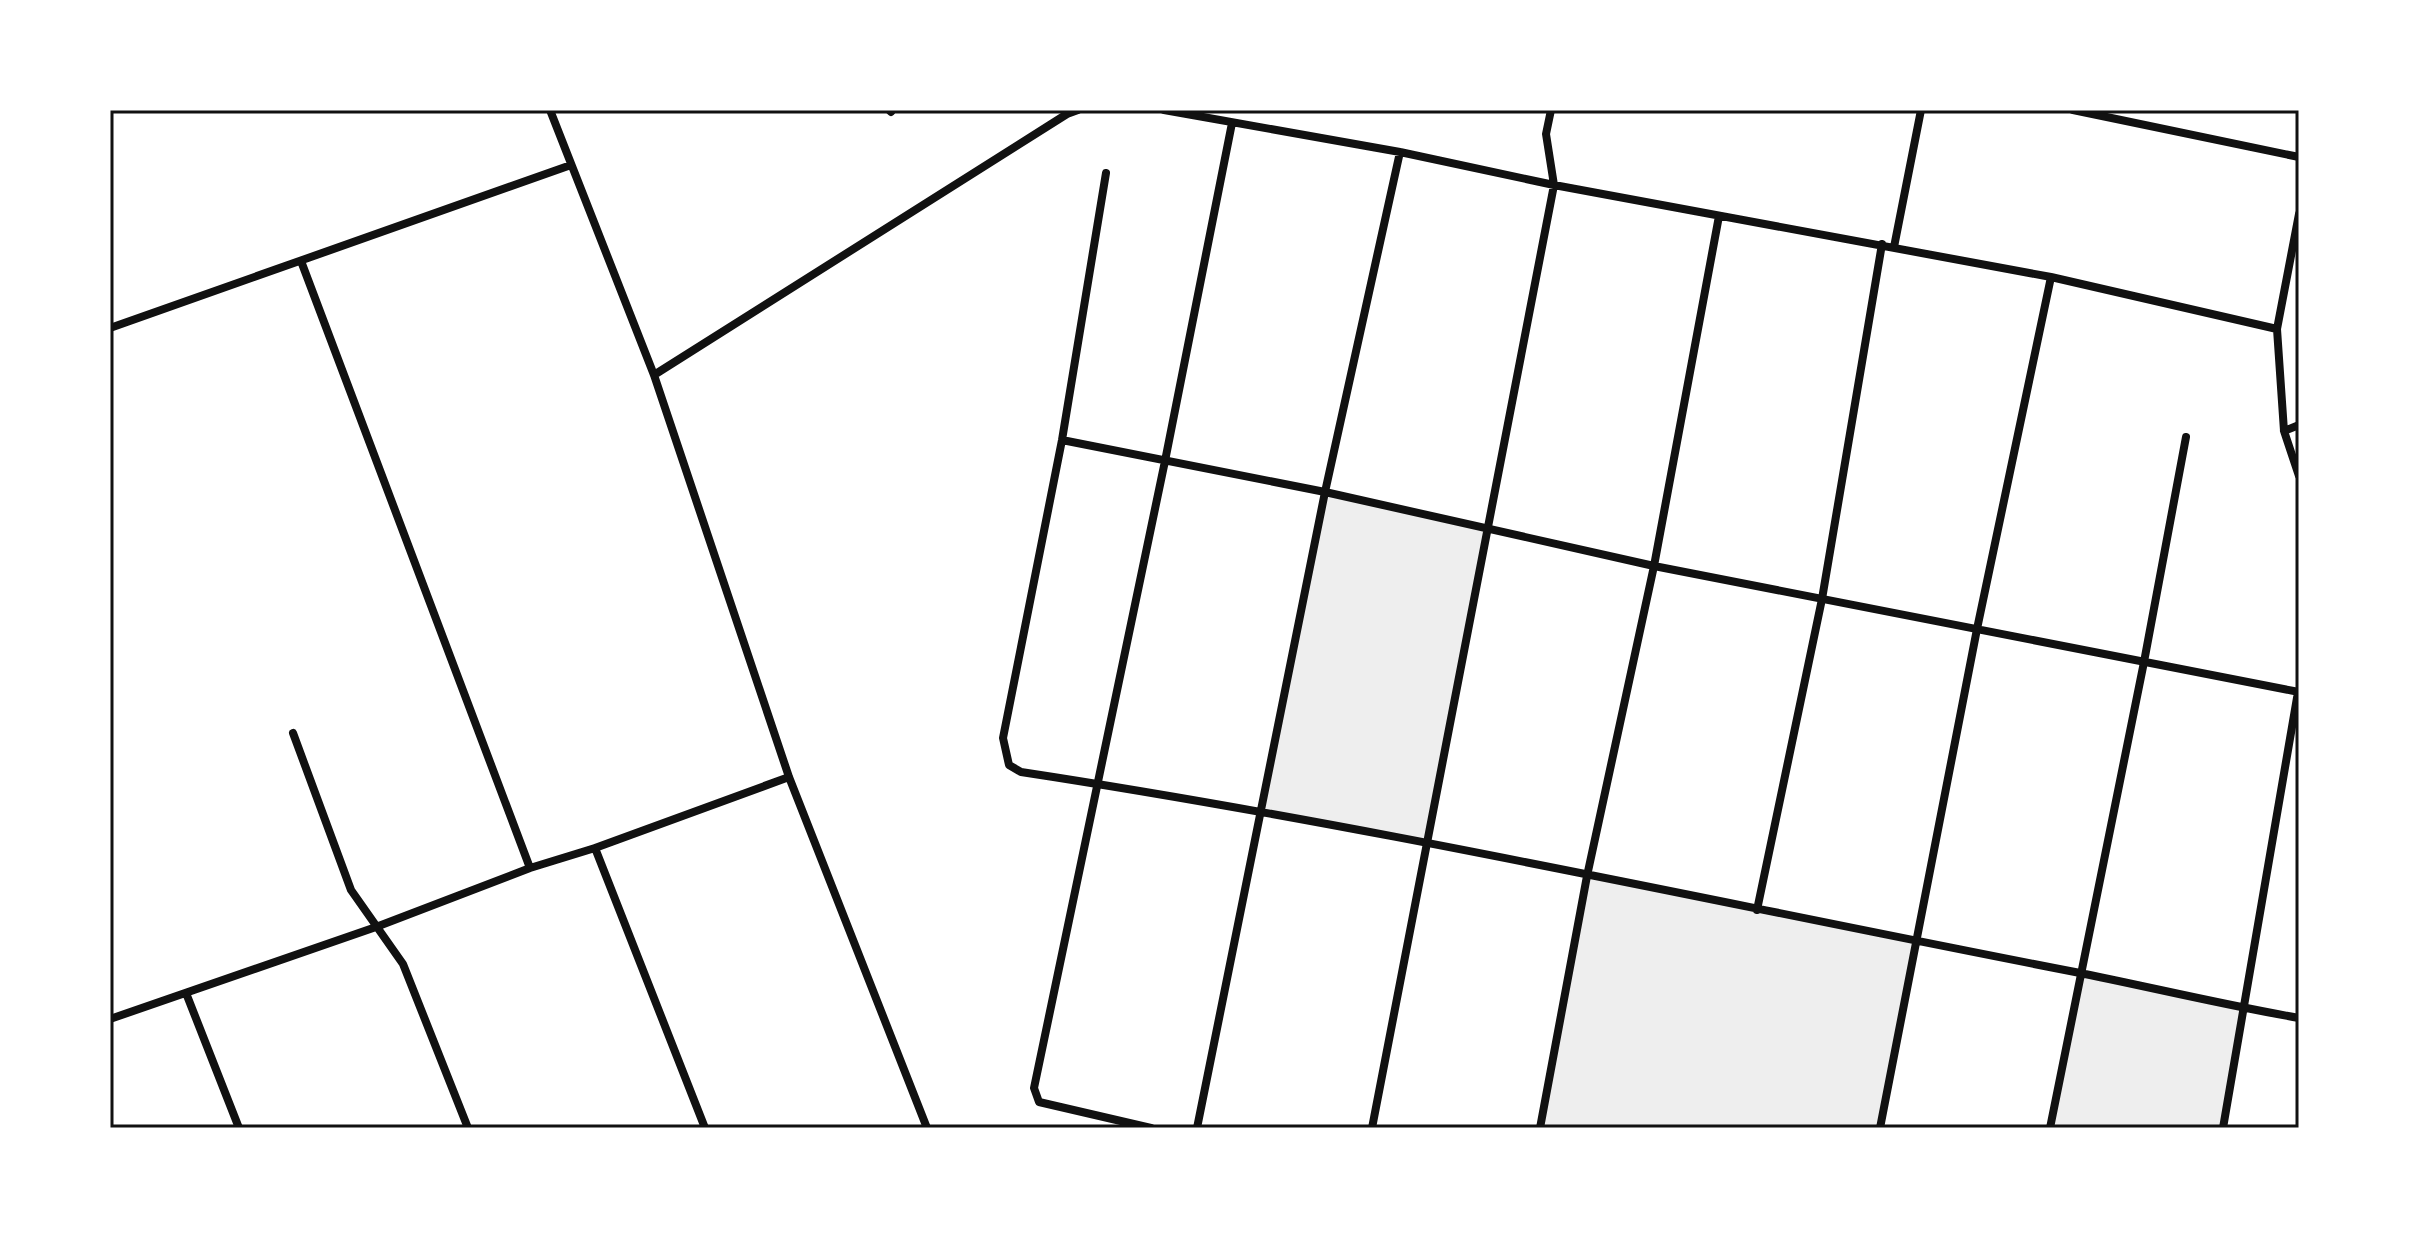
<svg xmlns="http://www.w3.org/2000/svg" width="2409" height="1238" font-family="'Noto Sans',sans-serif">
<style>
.green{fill:#eee}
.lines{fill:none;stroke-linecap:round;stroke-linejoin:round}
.minor{stroke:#111;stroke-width:8}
.neatline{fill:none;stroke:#111;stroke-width:3}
</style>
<rect width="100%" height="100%" fill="#fff"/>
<!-- green -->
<path class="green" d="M1325,492l164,36 -60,314 -167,-30z
M1587,876l329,65 -36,187h-340z
M2080,973l164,36 -21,119h-173z"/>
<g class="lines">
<!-- minor -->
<path class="minor" d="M550,110l104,265 135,402 138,351
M889,110l2,2
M1164,110l236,42 154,33 497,92 226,52
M2073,110l226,47
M1106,173l-44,267 -59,298 6,27 12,7c354,54 703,132 1054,200 75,15 149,33 224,46
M2299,214l-22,115 7,102 15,45
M1894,247l27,-137
M301,261l229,607
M110,328l461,-163
M654,375l413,-261 11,-4
M2284,431l15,-6
M1062,440l263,52 329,74 645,126
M293,733l58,157 52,74 65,164
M595,848l110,280
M1757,910l65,-311 60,-355
M186,993l53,135
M110,1019l266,-92 154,-59 65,-20 194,-71
M1151,1128l-112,-26 -5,-14 131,-627 67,-338
M1197,1128l128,-636 75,-340
M1372,1128l182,-943 -8,-51 5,-24
M1540,1128l47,-252 67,-310 65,-350
M1880,1128l97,-499 74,-352
M2050,1128l94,-466 42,-225
M2223,1128l75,-436"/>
</g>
<!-- border -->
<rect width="2409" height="1238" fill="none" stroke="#ffffff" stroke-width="224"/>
<rect x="112" y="112" width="2185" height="1014" class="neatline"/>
</svg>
